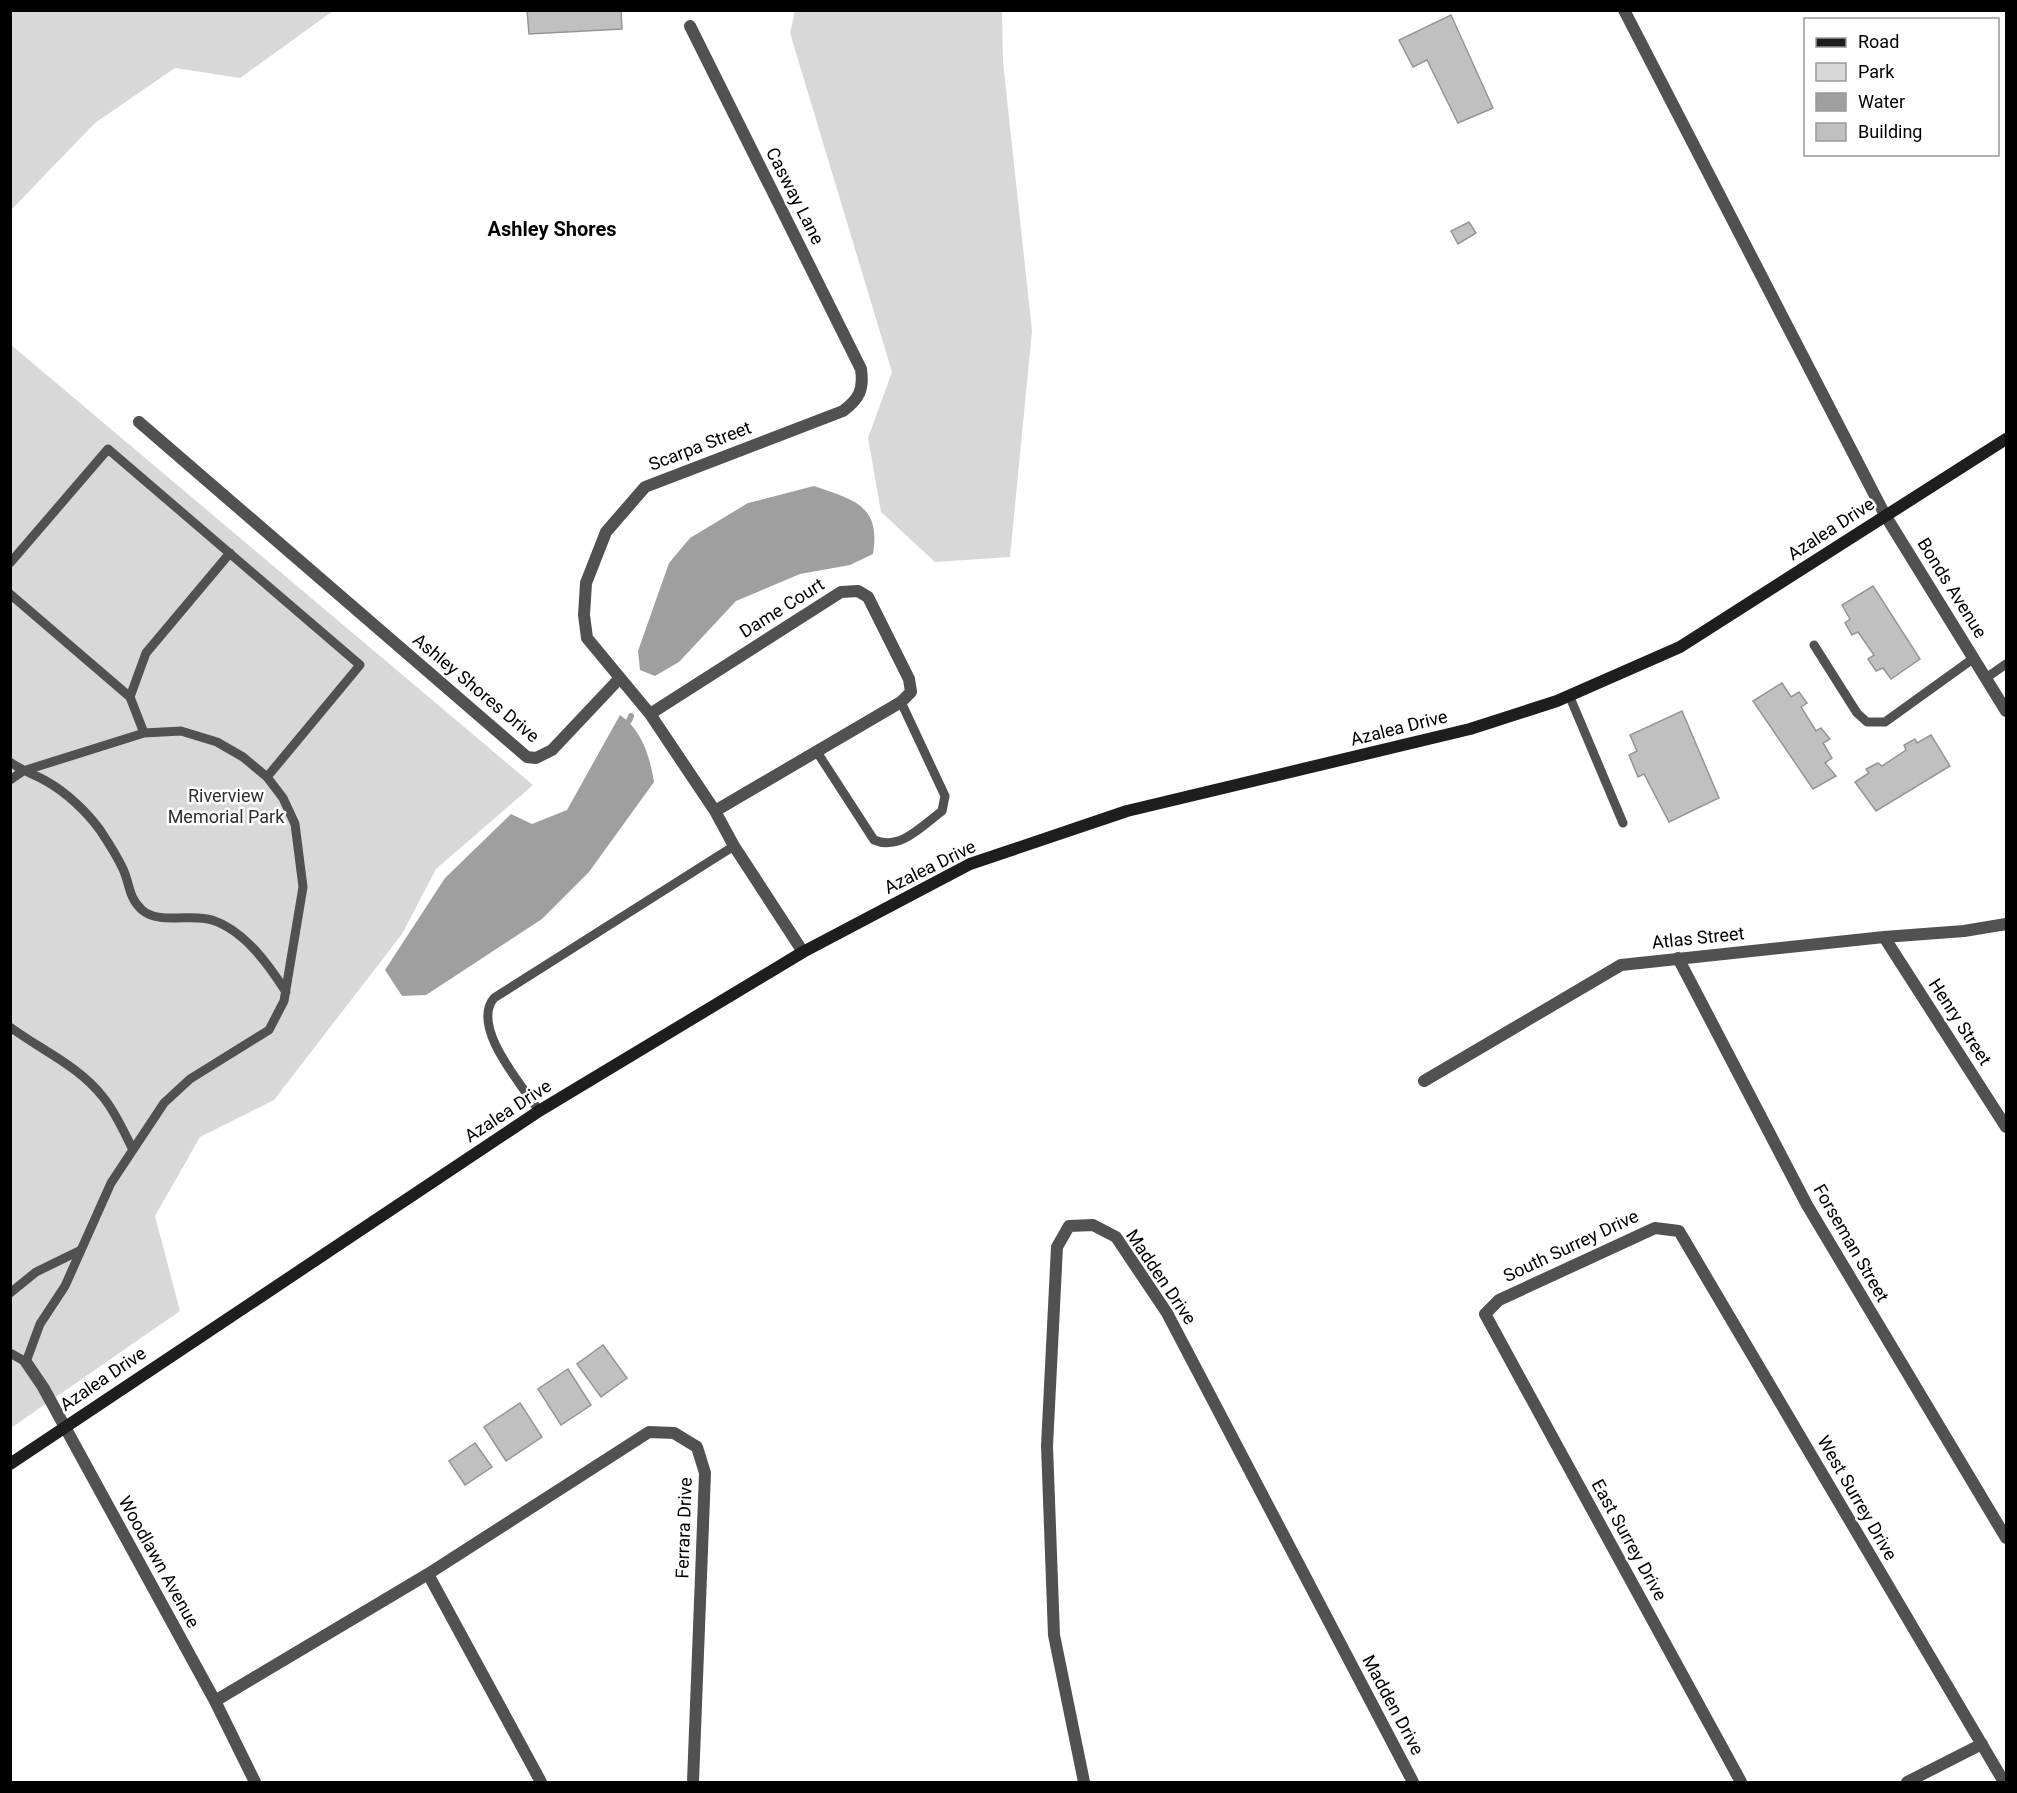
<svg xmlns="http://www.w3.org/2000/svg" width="2017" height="1793" font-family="Roboto,sans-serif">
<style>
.green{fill:#d8d8d8}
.water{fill:#9f9f9f}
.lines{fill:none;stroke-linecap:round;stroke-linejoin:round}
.stream{stroke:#9f9f9f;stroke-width:6}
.building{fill:#c0c0c0;stroke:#959595;stroke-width:1.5}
.lane{stroke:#515151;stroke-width:9}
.street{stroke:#515151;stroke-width:12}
.secondary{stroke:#1e1e1e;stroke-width:12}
.labels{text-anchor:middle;stroke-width:5;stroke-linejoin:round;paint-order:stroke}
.street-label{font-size:18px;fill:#000;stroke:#fff}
.park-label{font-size:18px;fill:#2f2f2f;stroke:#fff}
.neighbourhood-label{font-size:20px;font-weight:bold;fill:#000;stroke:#fff}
</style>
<rect width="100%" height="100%" fill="#fff"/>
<!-- green -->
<path class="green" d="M11,10h322v1l-93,67 -65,-10 -80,55 -84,87z
M795,11h207l1,51 29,269 -22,226 -75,5 -54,-50 -13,-74 24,-66 -102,-339z
M10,344l523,441 -97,84 -34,65 -128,166 -74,37 -45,79 25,95 -169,117z"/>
<!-- water -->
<path class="water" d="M814,486c40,14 67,19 59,68l-23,11 -50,9 -64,27 -57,61 -24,14 -15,-6 -2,-19 31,-88 21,-25 58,-35z
M620,715c22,15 30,42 34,67l-65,90 -47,47 -116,76 -24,1 -17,-26 60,-92 66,-64 21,10 35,-14z"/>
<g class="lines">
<!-- stream -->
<path class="stream" d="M629,721l2,-5"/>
</g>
<!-- building -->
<path class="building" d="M527,10h94l1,19 -93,5z
M1451,15l42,93 -35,15 -31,-63 -14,7 -14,-27z
M1469,222l7,11 -18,11 -7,-13z
M1873,586l47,73 -29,20 -8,-11 -7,3 -8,-12 6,-4 -16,-23 -6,3 -7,-12 5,-4 -8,-14z
M1782,683l9,14 8,-5 8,11 -6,4 15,24 5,-3 9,11 -7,4 9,15 -7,5 11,13 -23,13 -60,-88z
M1682,711l37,87 -50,24 -25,-48 -6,3 -9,-22 8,-4 -7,-16z
M1931,735l19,31 -74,45 -21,-29 14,-9 -3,-4 12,-6 4,3 24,-16 -2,-5 11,-6 2,4z
M603,1345l24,33 -26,19 -24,-33z
M568,1369l23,36 -30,20 -23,-36z
M520,1403l22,34 -36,24 -22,-34z
M475,1443l17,24 -27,18 -16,-24z"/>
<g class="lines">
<!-- lane -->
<path class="lane" d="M10,563l98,-114 252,216 -93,112
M10,594l120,103 14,36
M1814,645l43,68 10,9h18l89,-64
M1986,678l20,-14
M1569,695l54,128
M130,697l16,-44 84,-100
M817,752l57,88c26,11 48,-14 68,-29l3,-15 -44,-94
M10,762c12,9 24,12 36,19 20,11 41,31 54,49 8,12 17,26 23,39 7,15 5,28 19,41 17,15 50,3 70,10 32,10 57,45 74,72
M10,780l13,-9 121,-38 37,-2 36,11 26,15 24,20 16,21 12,26 8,63 -19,114 -15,29 -79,49 -26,24 -53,80 -46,103 -25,38 -14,38 -16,-9
M10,1027c31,23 69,39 93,70 13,16 21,35 30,53
M539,1111c-17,-26 -69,-84 -45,-113l240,-152
M10,1293l26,-21 45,-22"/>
<!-- street -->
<path class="street" d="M1624,10l261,505 121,196
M690,26l171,343c3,21 -2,30 -18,42l-198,76 -39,45 -20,51 -2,32 3,23 63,76 65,97 19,35 69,106
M139,422l388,335 9,1 16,-8 67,-71
M650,714l191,-122 17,-1 10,6 41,82 2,13 -10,10 -186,109
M1884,937l122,190
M1678,958l129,247 199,333
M1424,1081l197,-116 263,-28 80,-6 42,-7
M26,1362l17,25 172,314 40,81
M428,1574l113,208
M215,1701l213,-127 221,-142 25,1 23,14 8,26 -12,309
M1084,1782l-30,-147 -7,-189 10,-199 12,-21 24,-1 23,12 51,76 246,469
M1741,1782l-256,-468 14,-14 156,-72 24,3 325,551
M1907,1782l75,-38"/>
<!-- secondary -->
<path class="secondary" d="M10,1464l529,-353 264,-159 167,-88 157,-53 343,-82 87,-28 123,-54 326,-208"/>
</g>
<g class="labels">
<!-- street labels -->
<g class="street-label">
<text transform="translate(795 196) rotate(63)" y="6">Casway Lane</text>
<text transform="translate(700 446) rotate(-21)" y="6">Scarpa Street</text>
<text transform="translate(1831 529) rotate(-33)" y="6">Azalea Drive</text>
<text transform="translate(1952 588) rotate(58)" y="6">Bonds Avenue</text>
<text transform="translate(782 608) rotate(-32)" y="6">Dame Court</text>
<text transform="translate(476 688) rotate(40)" y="6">Ashley Shores Drive</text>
<text transform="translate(1399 728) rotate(-14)" y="6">Azalea Drive</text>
<text transform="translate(930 867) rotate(-26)" y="6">Azalea Drive</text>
<text transform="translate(1698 938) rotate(-6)" y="6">Atlas Street</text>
<text transform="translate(1960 1022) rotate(57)" y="6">Henry Street</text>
<text transform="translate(508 1111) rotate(-33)" y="6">Azalea Drive</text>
<text transform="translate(1851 1243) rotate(60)" y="6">Forseman Street</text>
<text transform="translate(1571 1246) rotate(-25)" y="6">South Surrey Drive</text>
<text transform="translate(1161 1277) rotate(56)" y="6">Madden Drive</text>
<text transform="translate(103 1379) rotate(-34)" y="6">Azalea Drive</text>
<text transform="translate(1857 1498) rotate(60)" y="6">West Surrey Drive</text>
<text transform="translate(684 1528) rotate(-88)" y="6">Ferrara Drive</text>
<text transform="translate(1629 1540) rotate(61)" y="6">East Surrey Drive</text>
<text transform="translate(159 1562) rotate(61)" y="6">Woodlawn Avenue</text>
<text transform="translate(1393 1705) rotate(62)" y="6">Madden Drive</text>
</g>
<!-- park labels -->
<g class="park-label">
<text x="226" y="802">Riverview<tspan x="226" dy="21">Memorial Park</tspan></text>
</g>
<!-- neighbourhood labels -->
<g class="neighbourhood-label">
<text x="552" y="236">Ashley Shores</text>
</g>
</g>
<!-- border -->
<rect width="2017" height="1793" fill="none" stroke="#000000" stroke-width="24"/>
<!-- legend -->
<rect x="1804" y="18" width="195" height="138" fill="#ffffff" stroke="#999999" stroke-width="1.5"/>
<rect x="1816" y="38" width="30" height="9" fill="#1e1e1e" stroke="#999999" stroke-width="1.5"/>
<text x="1858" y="48" font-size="18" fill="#000000">Road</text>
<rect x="1816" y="63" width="30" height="18" fill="#d8d8d8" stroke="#999999" stroke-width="1.5"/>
<text x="1858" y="78" font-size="18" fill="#000000">Park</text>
<rect x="1816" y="93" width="30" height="18" fill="#9f9f9f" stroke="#999999" stroke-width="1.5"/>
<text x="1858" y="108" font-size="18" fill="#000000">Water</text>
<rect x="1816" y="123" width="30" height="18" fill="#c0c0c0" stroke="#999999" stroke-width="1.5"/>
<text x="1858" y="138" font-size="18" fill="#000000">Building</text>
</svg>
